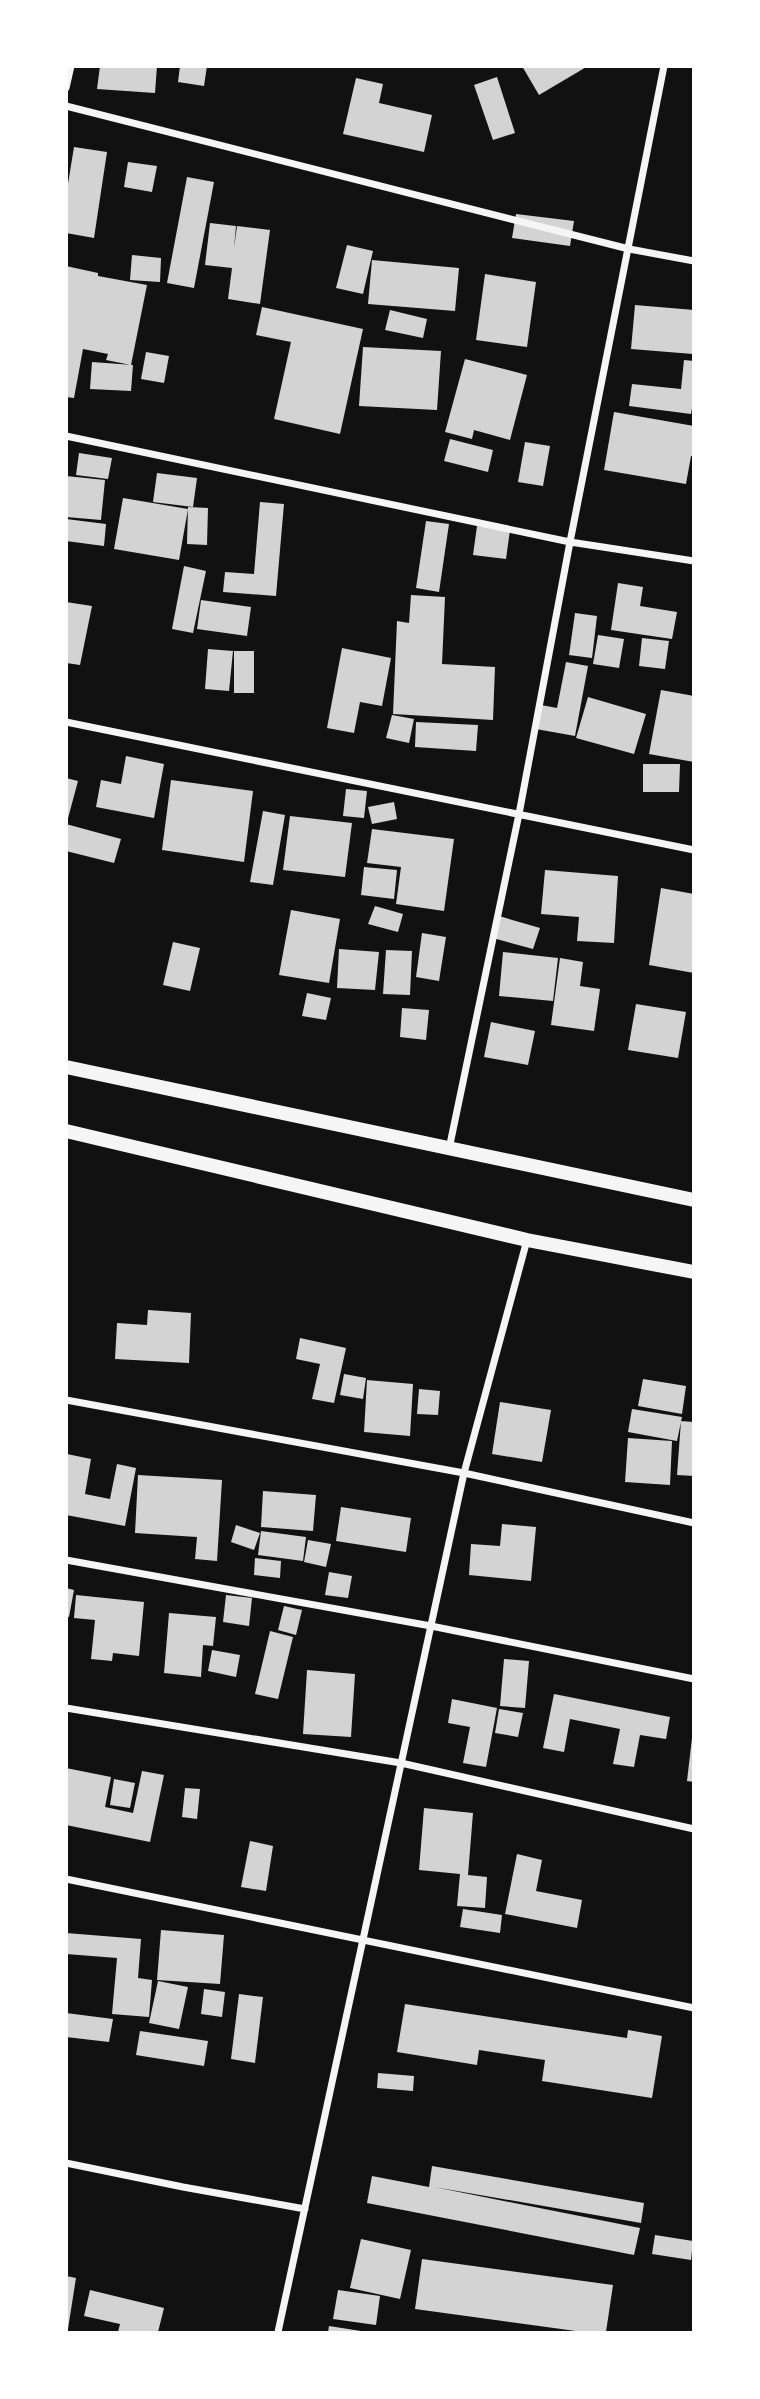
<svg xmlns="http://www.w3.org/2000/svg" width="760" height="2399" font-family="'DejaVu Sans',sans-serif">
<style>
.building{fill:#d3d3d3}
.lines{fill:none;stroke-linecap:round;stroke-linejoin:round}
.minor{stroke:#f5f5f5;stroke-width:7}
.secondary{stroke:#f5f5f5;stroke-width:14}
</style>
<rect width="100%" height="100%" fill="#111"/>
<!-- building -->
<path class="building" d="M100,66h57l-2,27 -58,-4z
M180,66h27l-3,20 -26,-4z
M522,66h66l-49,29z
M497,77l18,56 -22,7 -19,-55z
M356,78l27,6 -4,19 53,12 -8,37 -81,-18z
M74,147l33,5 -13,86 -28,-5v-37z
M128,162l29,4 -5,26 -28,-5z
M187,177l27,5 -20,106 -27,-5z
M516,214l58,7 -4,25 -58,-8z
M210,223l26,3 -2,22 3,-22 33,4 -10,74 -32,-5 4,-31 -27,-3z
M347,245l26,6 -10,43 -27,-6z
M132,255l29,3 -1,24 -30,-2z
M372,260l87,8 -4,43 -87,-7z
M66,266l32,7v3l49,9 -16,80 -25,-5 2,-6 -25,-5 -9,49 -8,-1z
M485,274l51,8 -9,65 -51,-7z
M635,305l59,5 -1,44 -62,-5z
M262,307l101,22 -23,105 -66,-15 17,-77 -35,-7z
M390,310l37,9 -4,19 -38,-8z
M363,347l78,4 -4,59 -78,-4z
M146,352l23,4 -5,27 -23,-4z
M465,359l62,16 -17,65 -36,-10 -2,9 -27,-7z
M684,360l10,1v36l-3,17 -62,-8 3,-22 49,5z
M92,362l41,3 -2,26 -41,-2z
M614,412l80,14v30h-3l-5,28 -82,-14z
M450,439l43,11 -5,22 -44,-11z
M525,442l25,4 -7,40 -25,-4z
M79,453l33,5 -4,21 -32,-4z
M157,473l40,5 -4,29 -40,-5z
M66,476l39,4 -4,40 -35,-3z
M123,498l65,11 -9,51 -65,-11z
M260,502l24,2 -8,92 -53,-4 2,-20 29,2z
M188,507l20,1 -1,37 -20,-1z
M66,519l40,5 -2,22 -38,-5z
M426,521l23,3 -10,68 -23,-4z
M477,526l33,4 -4,29 -33,-4z
M184,566l22,5 -13,62 -21,-4z
M618,583l25,4 -3,19 37,6 -5,27 -61,-9z
M411,595l34,2 -3,67 53,3 -2,53 -100,-6 4,-93 12,2z
M201,600l50,7 -4,29 -50,-7z
M66,602l26,4 -12,59 -14,-2z
M575,613l22,3 -5,42 -23,-3z
M598,635l26,4 -5,29 -26,-4z
M642,638l27,3 -4,28 -26,-3z
M342,648l49,10 -9,48 -22,-4 -6,31 -27,-5z
M208,649l25,2 -4,40 -24,-2z
M234,651h20v42h-20z
M566,662l22,4 -13,70 -39,-7 5,-24 16,3z
M661,690l33,6v66l-45,-8z
M588,697l58,17 -12,40 -58,-16z
M392,715l22,4 -5,24 -23,-5z
M416,722l62,3 -2,26 -61,-4z
M126,756l38,8 -10,54 -58,-11 5,-27 20,4z
M643,764h37l-1,28h-36z
M66,778l12,3 -11,41h-1z
M171,780l82,11 -9,71 -82,-12z
M346,789l21,2 -3,27 -21,-2z
M394,802l3,17 -25,5 -4,-17z
M263,811l22,4 -12,70 -23,-3z
M290,816l62,7 -7,54 -62,-7z
M66,824l55,15 -7,24 -48,-12z
M372,829l82,10 -10,72 -48,-7 5,-37 -34,-4z
M364,867l33,3 -3,29 -33,-4z
M545,870l73,6 -4,67 -37,-2 2,-24 -38,-3z
M661,888l33,6v79l-45,-8z
M375,906l28,8 -5,18 -30,-8z
M291,910l49,9 -11,64 -50,-8z
M499,916l41,12 -7,21 -40,-11z
M422,933l24,4 -7,44 -23,-4z
M173,942l27,6 -10,43 -27,-6z
M339,949l40,3 -4,38 -38,-2z
M386,950l26,1 -2,44 -27,-1z
M503,952l55,6 -5,43 -54,-5z
M560,958l23,4 -3,24 20,3 -6,42 -43,-6z
M307,993l24,5 -5,22 -24,-4z
M636,1004l50,8 -8,46 -50,-8z
M402,1008l27,2 -3,30 -26,-3z
M491,1022l44,9 -7,34 -44,-8z
M148,1310l43,3 -2,50 -74,-4 2,-36 30,2z
M300,1338l46,10 -12,55 -22,-4 8,-35 -24,-5z
M344,1374l22,4 -3,21 -23,-4z
M643,1379l43,7 -4,28 -44,-8z
M367,1380l46,4 -3,52 -46,-4z
M419,1389l21,2 -2,24 -21,-1z
M500,1402l51,8 -9,52 -50,-8z
M632,1409l50,8 -5,24 -49,-9z
M681,1421l13,1v54l-17,-1z
M628,1438l44,3 -2,44 -45,-3z
M67,1454l24,5 -6,35 25,5 7,-35 19,4 -11,58 -59,-11z
M138,1475l84,5 -5,81 -22,-2 2,-22 -62,-4z
M263,1491l53,4 -3,36 -52,-4z
M341,1507l70,11 -5,34 -70,-11z
M502,1524l34,3 -5,54 -62,-6 2,-31 29,2z
M236,1525l24,8 -6,17 -23,-8z
M261,1531l45,6 -3,24 -45,-6z
M308,1540l23,4 -5,23 -22,-5z
M255,1558l26,3 -1,17 -26,-3z
M329,1572l23,4 -4,22 -23,-3z
M66,1588l8,2 -5,27 -3,-1z
M76,1595l68,7 -5,54 -26,-3 -1,8 -21,-2 4,-39 -21,-2z
M226,1595l26,3 -3,28 -26,-4z
M284,1606l18,4 -6,25 -18,-5z
M169,1613l47,4 -3,29 -10,-1 -2,32 -37,-4z
M270,1631l23,6 -15,62 -23,-5z
M212,1650l28,5 -4,22 -28,-6z
M504,1659l25,2 -4,47 -25,-2z
M307,1670l48,4 -4,63 -48,-3z
M554,1694l116,23 -4,22 -26,-4 -6,32 -21,-3 7,-35 -50,-10 -6,33 -21,-4z
M452,1699l45,9 -11,59 -23,-4 7,-36 -22,-4z
M499,1709l24,4 -5,24 -23,-4z
M692,1738h2v44l-7,-1z
M66,1768l45,9 -6,30 28,6 9,-42 22,4 -14,67 -84,-17z
M114,1779l21,4 -5,25 -20,-3z
M185,1788l15,1 -3,30 -15,-2z
M424,1808l49,5 -5,62 19,2 -2,31 -28,-2 3,-32 -41,-4z
M250,1841l23,5 -7,45 -25,-4z
M517,1854l25,6 -6,31 46,9 -5,28 -72,-14z
M463,1909l39,6 -2,18 -40,-6z
M161,1930l63,5 -4,49 -63,-4z
M66,1933l75,6 -3,39 14,2 -3,37 -37,-3 5,-56 -51,-4z
M158,1981l30,6 -9,42 -30,-6z
M204,1989l21,3 -3,25 -21,-3z
M239,1994l24,3 -8,66 -24,-4z
M405,2004l222,34 1,-8 34,6 -10,62 -110,-17 3,-21 -66,-10 -2,15 -80,-13z
M66,2013l47,6 -4,23 -43,-5z
M140,2031l68,10 -4,25 -68,-11z
M378,2073l36,3 -1,15 -36,-3z
M432,2166l212,37 -3,20 -207,-36 206,41 -6,27 -267,-52 5,-27 57,11z
M655,2235l38,6 -2,19 -39,-6z
M361,2239l50,11 -11,49 -50,-11z
M422,2259l191,26 -7,47h-23l-168,-23z
M66,2276l10,2 -8,51h-2z
M90,2290l74,18 -6,24h-40l2,-8 -36,-8z
M338,2290l42,6 -4,29 -43,-6z
M329,2326l32,5v1h-33z"/>
<g class="lines">
<!-- minor -->
<path class="minor" d="M66,88l5,-22
M66,106l563,143 65,12
M66,436l504,106 124,19
M66,722l628,128
M449,1149l70,-335 51,-272 94,-476
M66,1400l398,73 230,50
M66,1560l365,66 263,53
M66,1708l335,55 293,66
M66,1879l628,129
M66,2163l117,24 122,22
M278,2332l186,-859 63,-233"/>
<!-- secondary -->
<path class="secondary" d="M66,1067l628,133
M66,1131l461,109 167,32"/>
</g>
<!-- border -->
<rect width="760" height="2399" fill="none" stroke="#ffffff" stroke-width="136"/>
</svg>
